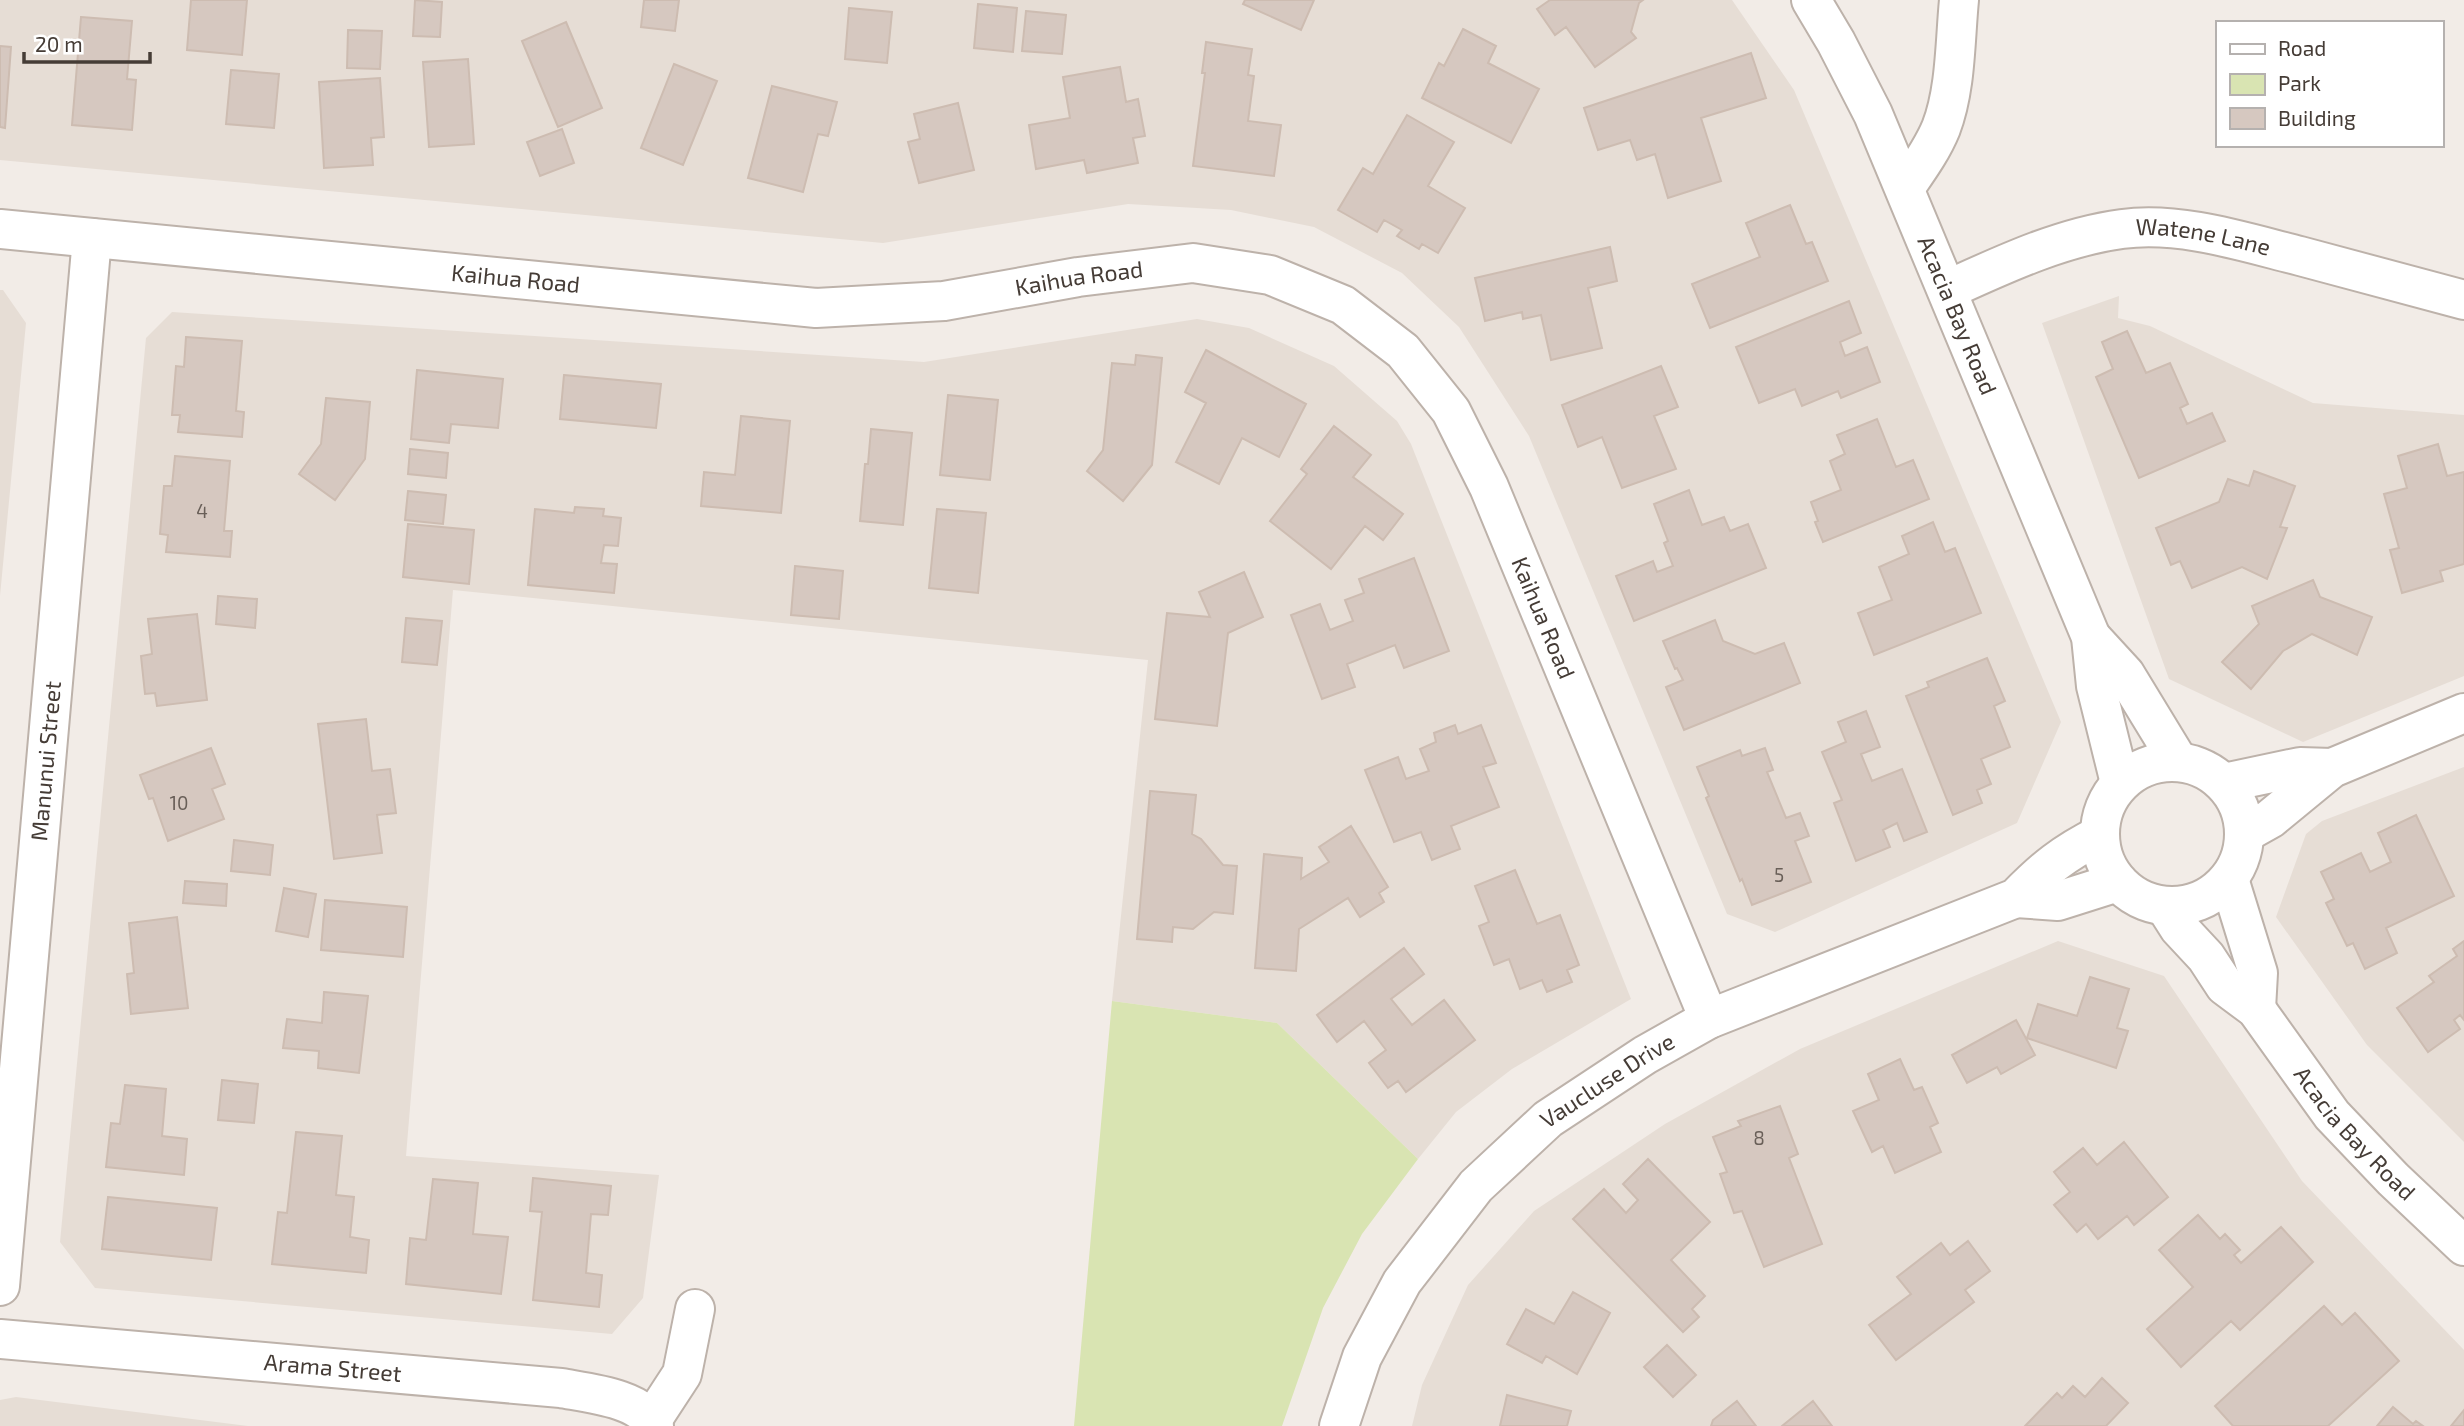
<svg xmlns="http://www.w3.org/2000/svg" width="2464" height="1426" font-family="'Exo 2',sans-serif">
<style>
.residential{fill:#e6ddd5}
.green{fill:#d9e4b2}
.building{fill:#d6c8c0;stroke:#cdbcb1;stroke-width:2}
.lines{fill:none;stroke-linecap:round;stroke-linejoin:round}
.minor-casing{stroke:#bdb2aa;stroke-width:42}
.minor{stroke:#fff;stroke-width:38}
.labels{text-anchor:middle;stroke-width:7;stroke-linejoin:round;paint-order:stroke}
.number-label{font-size:19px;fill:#695f58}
.street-label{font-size:23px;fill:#453c36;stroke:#fff}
</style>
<rect width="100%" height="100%" fill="#f2ece7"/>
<!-- residential -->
<path class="residential" d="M0,0h1732l62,90 267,632 -44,101 -242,109 -48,-18 -198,-478 -70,-109 -57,-54 -88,-46 -83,-17 -103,-6 -245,39 -883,-83z
M0,290h3l23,33 -26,273z
M2119,296l-1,22 32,8 163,77 151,12v261l-161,66 -134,-63 -127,-356z
M172,312l752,50 273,-43 52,9 85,38 63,55 14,23 220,555 -119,70 -56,43 -38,47 -141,-136 -165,-22 36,-341 -695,-70 -47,566 253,19 -16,123 -31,36 -517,-46 -35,-46 86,-904z
M2464,767v375l-97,-97 -91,-128 30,-83 16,-13z
M2058,941l106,35 138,205 162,169v76h-1052l10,-41 46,-100 66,-74 131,-87 135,-75z
M16,1397l232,29h-248v-26z"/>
<!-- green -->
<path class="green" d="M1112,1001l165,22 141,136 -56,75 -39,74 -41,118h-208z"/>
<!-- building -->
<path class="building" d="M191,0h56l-5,55 -55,-5z
M415,0l27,2 -2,35 -27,-1z
M644,0h35l-4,31 -34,-4z
M1245,0h69l-13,30 -58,-26z
M1550,0h93l-4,3 -8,29 5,6 -41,29 -29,-40 -11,8 -18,-26z
M978,4l39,4 -4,44 -39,-4z
M849,8l43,4 -5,51 -42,-4z
M1026,11l40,4 -4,39 -40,-3z
M81,17l51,4 -5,58 9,1 -4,50 -60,-5z
M566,22l36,86 -44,19 -36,-86z
M1463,29l33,17 -8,17 51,26 -28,54 -89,-45 17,-35 5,3z
M348,30l34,1 -2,38 -33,-1z
M1206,42l46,7 -4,26 6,1 -6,45 33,4 -7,51 -81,-10 12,-93h-3z
M0,46l11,1 -6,81 -5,-1z
M1751,53l15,45 -65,20 20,63 -53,17 -13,-44 -18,6 -7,-20 -32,10 -14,-42z
M468,59l6,85 -45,3 -6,-85z
M674,64l43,17 -34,84 -42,-17z
M1120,67l6,35 12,-3 7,37 -12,2 5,25 -51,10 -3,-13 -48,9 -7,-44 41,-7 -7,-41z
M231,70l48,4 -5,54 -48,-4z
M380,78l4,59 -13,1 2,27 -49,3 -5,-86z
M772,86l65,16 -9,34 -10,-2 -15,58 -55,-14z
M958,103l16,67 -55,13 -11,-41 12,-3 -6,-25z
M1407,115l47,27 -26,44 37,22 -27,45 -16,-9 -3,5 -22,-13 5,-6 -18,-10 -7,12 -39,-22 25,-42 10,6z
M562,129l12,34 -34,13 -13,-34z
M1790,205l16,39 6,-2 16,39 -118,47 -18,-44 68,-27 -14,-34z
M1610,247l7,34 -29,7 14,60 -51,12 -10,-45 -18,4 -1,-7 -37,9 -10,-43z
M1849,301l12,32 -21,9 5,14 22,-9 13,35 -39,16 -3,-7 -36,15 -7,-17 -36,14 -23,-56z
M2127,331l19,42 24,-10 18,41 -8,4 7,16 25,-11 13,28 -86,37 -43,-101 17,-8 -11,-27z
M186,337l56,4 -6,70 8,1 -2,25 -64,-5 2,-17h-8l4,-49 8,1z
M1206,350l100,54 -27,53 -37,-19 -23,46 -43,-22 30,-59 -21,-11z
M1136,355l26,3 -10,107 -29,36 -36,-30 16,-21 9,-87 23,2z
M1661,366l17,41 -24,9 22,53 -54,19 -20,-51 -24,10 -16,-42z
M417,370l86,9 -5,49 -47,-4 -2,19 -38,-4z
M564,375l97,9 -5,44 -96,-9z
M948,395l50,5 -8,80 -50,-5z
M326,398l44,4 -5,57 -30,41 -36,-26 22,-30z
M741,416l49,5 -9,92 -80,-7 3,-34 31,3z
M1877,419l19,48 17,-7 16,39 -106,43 -8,-20 3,-1 -7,-19 30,-12 -11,-29 15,-7 -8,-19z
M1334,426l37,29 -18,22 50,37 -20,26 -18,-14 -34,43 -61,-48 37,-47 -6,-5z
M871,429l41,4 -9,92 -43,-4 5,-57h3z
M2438,444l9,32 17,-4v92l-24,7 3,10 -41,12 -12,-43 9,-2 -15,-54 23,-6 -9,-32z
M410,449l38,4 -2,25 -38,-4z
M175,456l55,5 -6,70h8l-2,26 -64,-5 2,-17 -8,-1 4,-48h8z
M2254,471l41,15 -15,41 7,1 -20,51 -25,-12 -50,21 -12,-27 -9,4 -15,-37 63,-26 9,-23 21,7z
M1689,490l13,35 22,-8 6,14 18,-7 18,44 -132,53 -18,-45 37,-15 4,11 16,-6 -9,-23 4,-2 -14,-37z
M408,491l38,4 -3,29 -38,-4z
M575,507l29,2 -1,7 18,2 -3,28 -14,-1 -3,18 16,1 -3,29 -86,-8 7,-76 39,4z
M937,509l49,4 -8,80 -49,-5z
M1933,522l12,30 10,-4 26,65 -107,42 -16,-42 34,-13 -13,-33 30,-13 -7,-18z
M408,524l66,6 -5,54 -66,-7z
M1414,558l35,93 -45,17 -9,-23 -48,19 8,23 -33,12 -31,-84 29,-11 10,26 23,-9 -8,-21 19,-7 -5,-14z
M795,566l48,5 -4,48 -48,-4z
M1244,572l19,45 -35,16 -11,93 -62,-7 12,-106 43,4 -11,-25z
M2313,580l7,17 52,20 -15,38 -45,-21 -29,17 -32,38 -29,-27 37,-38 -7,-18z
M218,596l39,3 -2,29 -39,-4z
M197,614l10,86 -50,6 -2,-13 -10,1 -4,-38 11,-2 -4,-35z
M406,618l36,3 -5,44 -35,-3z
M1715,620l8,21 32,13 29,-11 16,40 -116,47 -18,-43 17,-7 -6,-12 -2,1 -12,-28z
M1987,658l18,43 -11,5 16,41 -29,12 10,25 -14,6 5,13 -29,12 -47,-119 23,-9 -2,-5z
M1866,711l14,36 -19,7 11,27 30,-12 25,63 -23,9 -7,-18 -14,7 7,17 -34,14 -22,-58 8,-3 -20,-48 24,-10 -8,-20z
M366,719l6,52 18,-2 6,44 -19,2 5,38 -48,6 -16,-135z
M1455,725l3,9 23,-9 15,38 -13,4 16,40 -48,19 9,23 -28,11 -11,-28 -27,10 -29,-72 33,-13 8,22 23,-8 -9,-22 16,-7 -2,-9z
M211,748l14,36 -13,5 12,30 -56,22 -15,-43 -4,1 -9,-24z
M1765,748l8,22 -6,2 19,46 14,-5 9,23 -14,5 16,41 -59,23 -10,-26 -2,2 -34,-83 3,-2 -12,-29 43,-17 2,6z
M1150,791l46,4 -4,39 9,5 22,26 14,1 -4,48 -19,-2 -21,17 -20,-2 -1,15 -35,-3z
M2416,815l38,81 -68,32 11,25 -32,16 -12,-26 -6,3 -21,-43 8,-4 -13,-27 40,-19 9,19 21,-10 -13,-29z
M1351,826l37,61 -9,6 5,9 -24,15 -12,-19 -49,31 -3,42 -41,-3 9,-114 38,4 -1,21 28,-17 -10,-15z
M234,840l39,5 -3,30 -39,-4z
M1515,870l22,54 23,-9 19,50 -12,5 5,12 -25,10 -5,-12 -22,9 -11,-30 -15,6 -15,-39 10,-4 -14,-36z
M185,881l42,3 -1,22 -43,-3z
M284,888l32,6 -8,43 -32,-6z
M325,900l82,7 -4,50 -82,-7z
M177,917l11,91 -57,6 -4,-40 7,-1 -5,-50z
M2464,941v79l-4,-5 -6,5 6,9 -32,23 -31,-44 37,-26 -5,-6 28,-20 -4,-7z
M1404,948l20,26 -33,25 21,26 32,-25 31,40 -69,52 -8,-11 -10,7 -19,-25 17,-13 -22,-29 -27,21 -20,-27z
M2090,977l39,12 -12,39 11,3 -12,37 -89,-30 11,-34 39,12z
M324,992l44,4 -9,77 -41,-5 1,-17 -36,-3 4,-29 35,4z
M2016,1020l19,35 -34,19 -4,-7 -30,16 -15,-28z
M1900,1059l14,31 8,-3 16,36 -8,4 11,25 -46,21 -12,-27 -11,6 -19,-41 26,-11 -11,-26z
M222,1080l36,4 -4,39 -36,-3z
M125,1085l41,4 -4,47 25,3 -3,36 -78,-8 5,-44 9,1z
M1780,1106l18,48 -9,4 33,86 -58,23 -22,-56 -8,2 -14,-39 7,-2 -14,-35 28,-11 -3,-5z
M296,1132l46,4 -6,59 18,2 -4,40 19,3 -3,33 -94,-9 6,-52 9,1z
M2124,1142l44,55 -34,28 -7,-9 -29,23 -12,-15 -9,8 -23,-27 16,-13 -16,-20 29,-24 14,17z
M1648,1159l62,63 -39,38 34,36 -13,13 7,8 -16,15 -110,-113 31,-30 22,24 12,-13 -15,-16z
M533,1178l78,8 -3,29 -17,-1 -5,59 16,2 -3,32 -66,-7 9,-88 -12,-1z
M433,1179l45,4 -5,51 35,3 -7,57 -95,-10 4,-46 16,2z
M108,1197l109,11 -6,52 -109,-11z
M2198,1215l22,24 5,-5 15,16 -6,5 7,8 40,-36 32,35 -73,68 -9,-9 -50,46 -34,-38 46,-42 -34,-37z
M1968,1241l22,30 -25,19 9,12 -78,58 -27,-35 42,-31 -14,-17 44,-34 9,12z
M1573,1292l37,21 -33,61 -31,-18 -4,7 -35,-19 19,-35 28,15z
M2324,1306l18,19 13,-12 44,48 -71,65h-95l-18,-20z
M1667,1345l29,30 -23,22 -29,-30z
M2102,1378l26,25 -22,23h-81l32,-33 5,5 11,-12 12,11z
M1507,1395l64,16 -4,15h-67z
M1737,1401l19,25h-45l2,-6z
M1813,1401l19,25h-50z
M2393,1407l20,17 3,-3 7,5h-46z
M2464,1410v16h-13z"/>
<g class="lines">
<!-- minor casing -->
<g class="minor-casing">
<g id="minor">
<path id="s1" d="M1811,0l25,42 37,72 218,523 5,49 24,97"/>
<path d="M1905,188c13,-19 27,-38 36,-60 15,-39 14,-87 18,-128"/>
<path id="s2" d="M0,229l816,79 128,-7 134,-24 115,-14 77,12 73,30 60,46 48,60 38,76 220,532"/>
<path id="s3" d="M1947,290c55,-25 114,-53 175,-61 58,-8 122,13 178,27 54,15 109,29 164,44"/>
<path d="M2091,637l34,37 53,87"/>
<circle cx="2172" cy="834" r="72"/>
<path d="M2224,783l76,-16 32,1"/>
<path d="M2245,833l25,-14 62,-51 132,-55"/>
<path d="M2229,879l29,94 -2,36"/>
<path d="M2016,898l42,3 60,-19"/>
<path id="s4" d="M2165,906l14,22 27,29 19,29 31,23 76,106 61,64 71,67"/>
<path id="s5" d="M0,1286l92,-1048"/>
<path id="s6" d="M0,1339l561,49c27,5 81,10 93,38"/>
<path d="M652,1420l30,-46 13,-65"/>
<path id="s7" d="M1339,1426l23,-69 40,-75 74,-96 72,-67 97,-64 64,-36 307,-121c28,-29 48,-45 84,-63"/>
</g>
</g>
<!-- minor -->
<use href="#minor" class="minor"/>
</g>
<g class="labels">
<!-- number labels -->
<g class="number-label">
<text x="202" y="518">4</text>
<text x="179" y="810">10</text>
<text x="1779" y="882">5</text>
<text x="1759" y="1145">8</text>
</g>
<!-- street labels -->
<g class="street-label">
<text dy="8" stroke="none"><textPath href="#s3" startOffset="268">Watene Lane</textPath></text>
<text dy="8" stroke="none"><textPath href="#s2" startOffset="518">Kaihua Road</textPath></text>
<text dy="8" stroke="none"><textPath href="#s2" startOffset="1085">Kaihua Road</textPath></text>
<text dy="8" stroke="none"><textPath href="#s1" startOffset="348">Acacia Bay Road</textPath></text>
<text dy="8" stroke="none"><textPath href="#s2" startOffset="1736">Kaihua Road</textPath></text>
<text dy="8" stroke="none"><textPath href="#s5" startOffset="527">Manunui Street</textPath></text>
<text dy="8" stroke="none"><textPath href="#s7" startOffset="448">Vaucluse Drive</textPath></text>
<text dy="8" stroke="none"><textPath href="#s4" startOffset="298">Acacia Bay Road</textPath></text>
<text dy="8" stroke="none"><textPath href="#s6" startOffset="334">Arama Street</textPath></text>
</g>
</g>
<!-- legend -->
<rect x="2216" y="21" width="228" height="126" fill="#ffffff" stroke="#b5b1af" stroke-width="2"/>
<rect x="2230" y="44" width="35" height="10" fill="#ffffff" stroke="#b5b1af" stroke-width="2"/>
<text x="2278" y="56" font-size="21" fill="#453c36">Road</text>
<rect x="2230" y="74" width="35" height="21" fill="#d9e4b2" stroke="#b5b1af" stroke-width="2"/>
<text x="2278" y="91" font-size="21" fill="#453c36">Park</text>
<rect x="2230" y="108" width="35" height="21" fill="#d6c8c0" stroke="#b5b1af" stroke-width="2"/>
<text x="2278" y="126" font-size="21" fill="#453c36">Building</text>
<!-- scale -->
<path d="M24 52v10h126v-10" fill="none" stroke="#453c36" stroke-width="3.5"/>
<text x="35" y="52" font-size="21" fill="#453c36" stroke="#ffffff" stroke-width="5" paint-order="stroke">20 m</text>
</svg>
